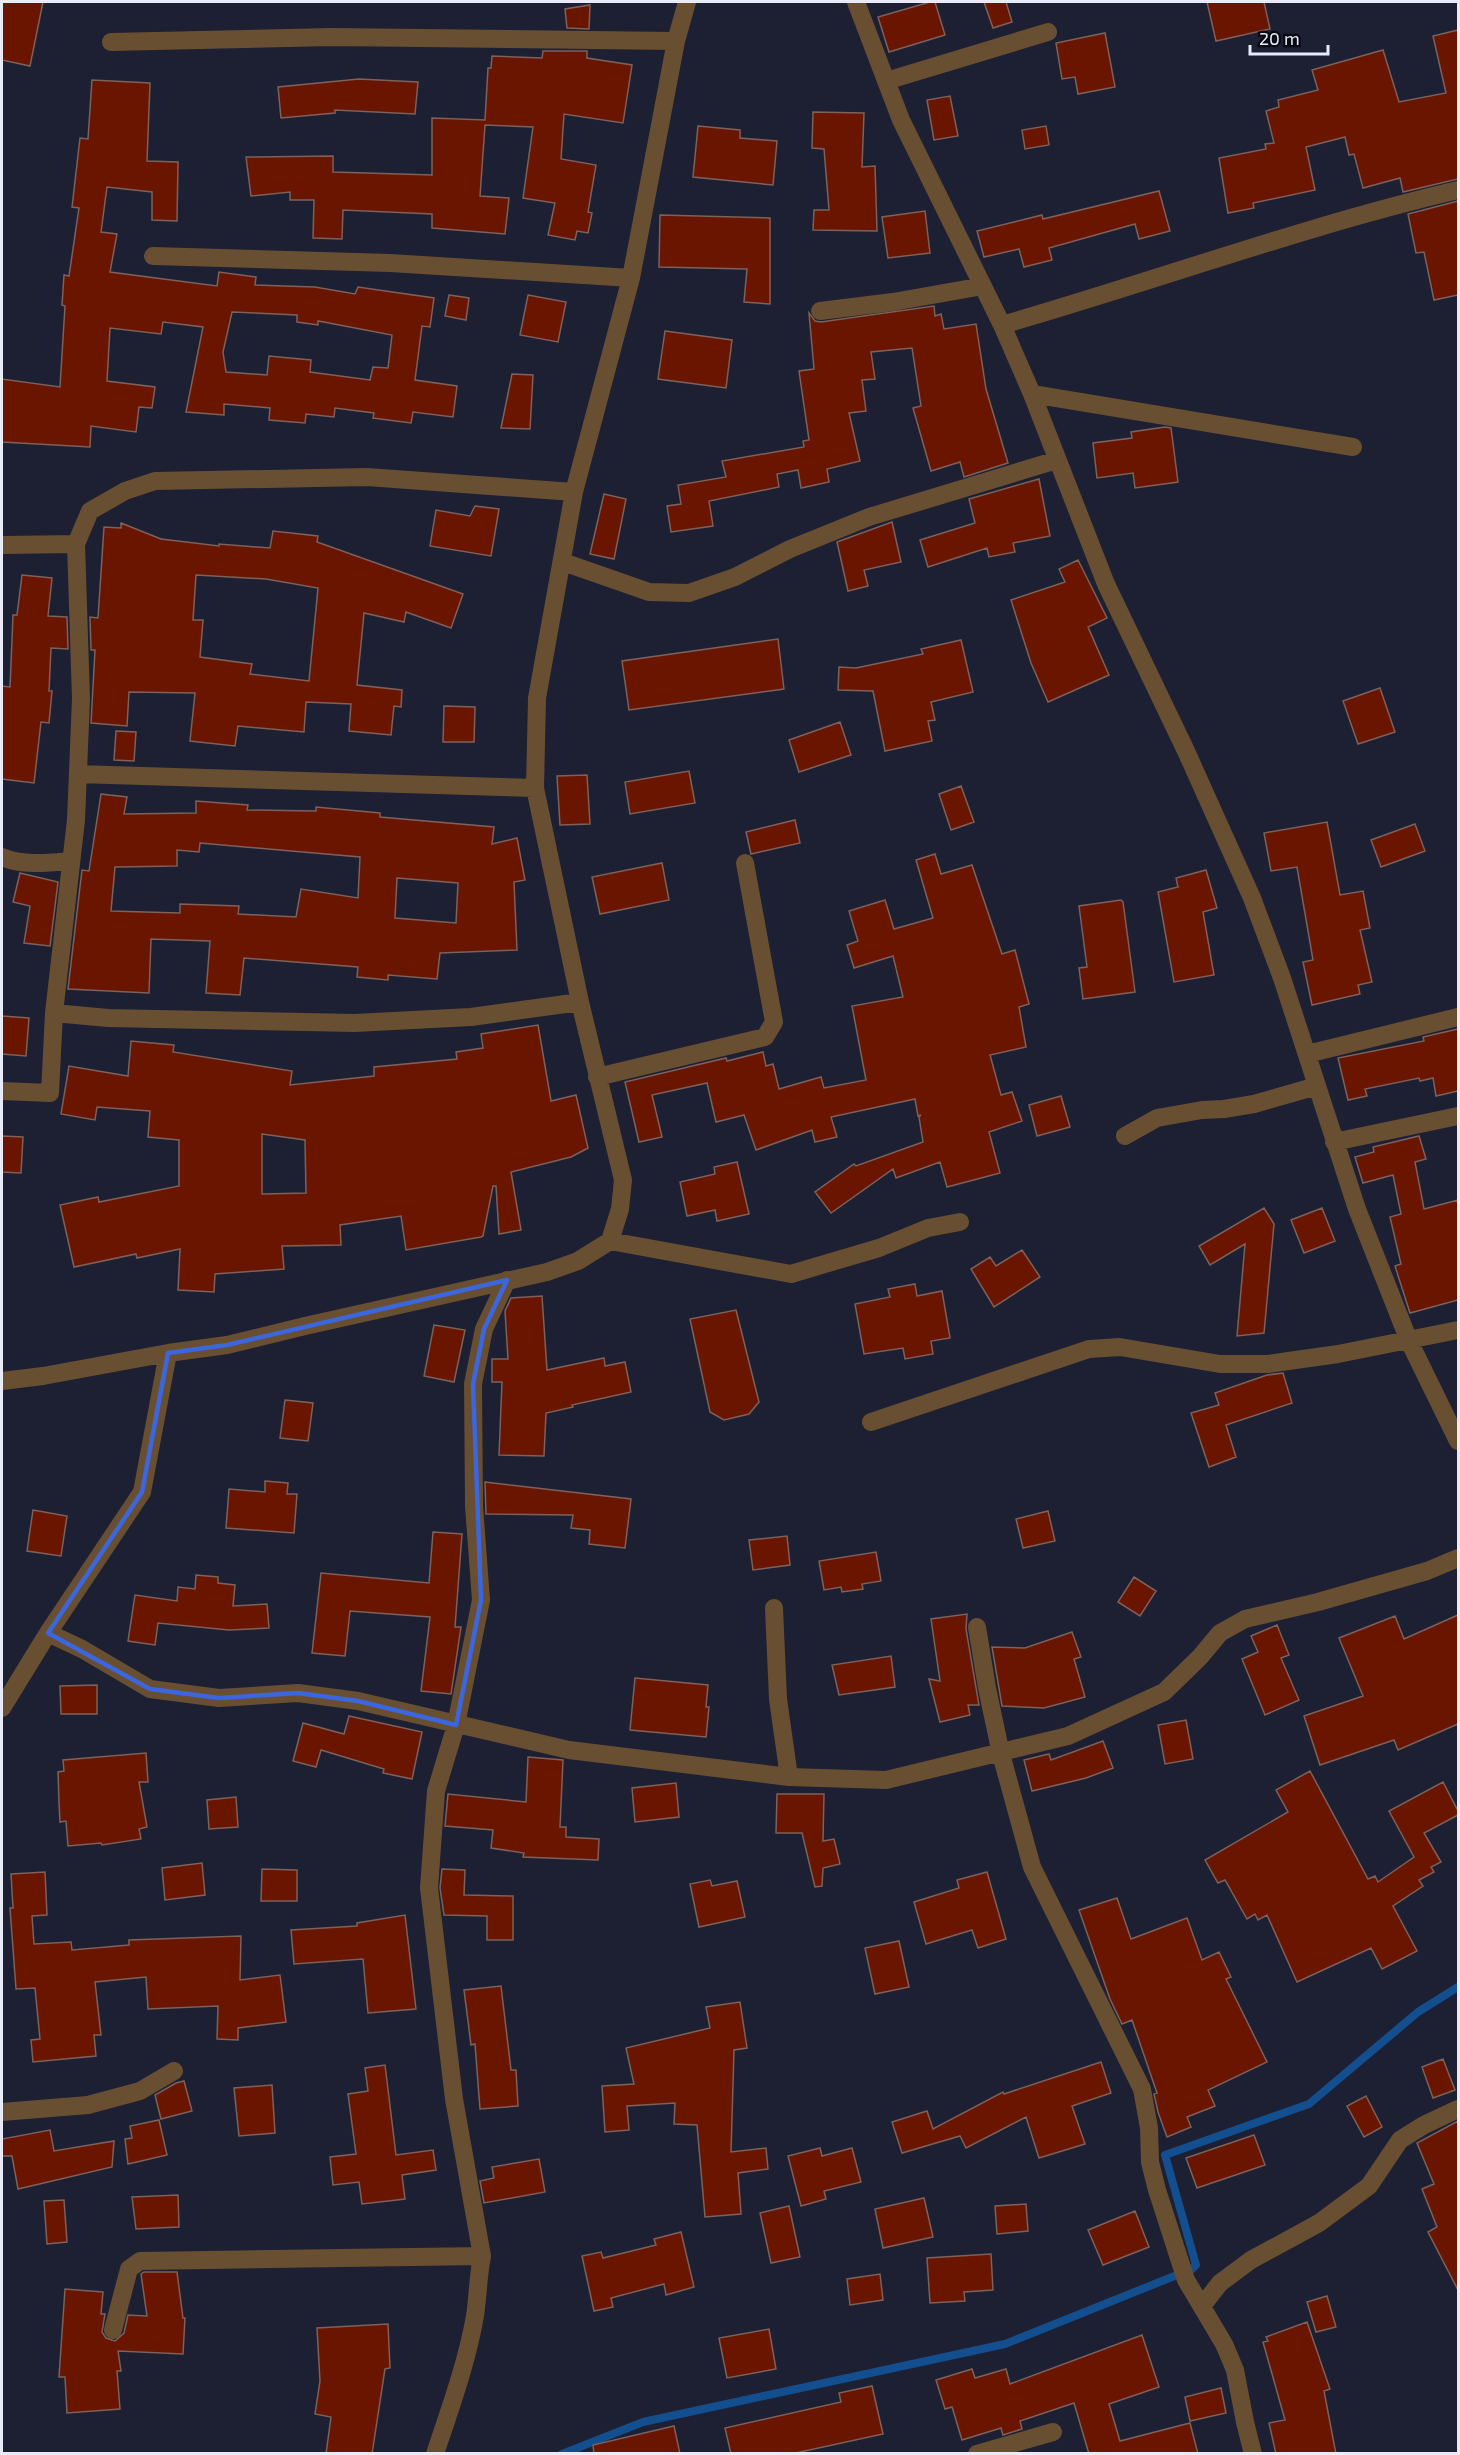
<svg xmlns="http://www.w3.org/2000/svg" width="1460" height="2455" font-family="'Exo 2',sans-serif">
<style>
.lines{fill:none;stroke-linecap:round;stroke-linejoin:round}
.stream{stroke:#134f8f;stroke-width:8}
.building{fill:#691500;stroke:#7d615a;stroke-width:1.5;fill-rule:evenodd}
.street{stroke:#684f32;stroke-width:18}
.marked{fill:none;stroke:#3c66dd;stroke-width:4.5;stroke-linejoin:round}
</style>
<rect width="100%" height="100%" fill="#1d1f33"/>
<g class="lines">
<!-- stream -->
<path class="stream" d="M1191,2270l5,-5 -31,-110 144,-51 109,-92 40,-25
M562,2454l81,-32 362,-78 172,-69"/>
</g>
<!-- building -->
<path class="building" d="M2,2h41l-13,64 -28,-6z
M930,2h5l10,33 -56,17 -11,-35z
M984,2h22l6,20 -19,6z
M1207,2h57l6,27 -54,12z
M590,5l-1,24 -22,-1 -2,-19z
M1458,30v149l-55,13 -3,-14 -37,10 -9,-34 -5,1 -4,-18 -39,10 9,43 -62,13 1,5 -26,5 -9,-55 47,-9 -1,-5 9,-1 -8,-32 13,-4 -1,-7 40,-10 -6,-20 71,-20 16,52 47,-9 -13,-57z
M1105,33l10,54 -37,7 -3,-17 -13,2 -6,-36z
M543,51h44v7l45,7 -9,58 -59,-9 -3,45 35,6 -8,47 4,1 -4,20 -11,-2 -2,9 -27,-5 7,-32 -32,-5 10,-71 -48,-2 -5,71 29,2 -4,36 -73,-6v-14l-89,-4 -1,29 -29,-1 1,-38h-24v-8l-39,4 -5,-39 87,-1v16l99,3v-57l53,2 3,-52h3l1,-12 50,2z
M359,79l59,3 -3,32 -80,-4v3l-54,5 -3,-31z
M92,80l58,3 -3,78 31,1 -1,59 -25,-1v-28l-45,-5 -6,45 16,2 -7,38 107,14 2,-14 37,5 -1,8 60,2 40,7 3,-7 76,11 -4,29 -8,-1 -7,54 42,6 -4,31 -40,-5 -2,11 -38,-5 1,-5 -39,-5 -1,9 -28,-3 -1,9 -36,-3 1,-12 -46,-4v11l-38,-3 17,-85 -40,-5 -2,12 -51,-6 -3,53 48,6 -3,21 -13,-1 -3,25 -45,-6 -1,21 -88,-5v-63l58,8 5,-81 -3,-1 2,-30 5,1 10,-68 -7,-1 8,-69 8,1zM232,312l65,3v7l21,3v-4l74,14 -4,33 -15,-1 -3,13 -60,-8 1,-12 -42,-4 -2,19 -41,-3 -3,-20z
M950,96l8,40 -24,4 -7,-40z
M813,112l51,1 -2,54 13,-1 2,65 -64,-1 1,-20h15l-5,-61 -12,-1z
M698,126l42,4v8l37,3 -4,44 -80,-8z
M1046,126l3,19 -24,4 -3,-19z
M1159,191l11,40 -31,8 -4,-15 -86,24 3,12 -28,7 -5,-18 -35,8 -7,-26 65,-16 1,4z
M1458,201v94l-24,5 -10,-48 -8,1 -8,-39z
M925,211l5,42 -42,5 -6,-41z
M660,215l110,3v86l-26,-2 3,-33 -88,-2z
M449,295l20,3 -3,22 -21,-4z
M528,295l38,7 -8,40 -38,-7z
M934,306l1,10 6,-2 3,15 32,-5 10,65 22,74 -44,14 -4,-15 -29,9 -18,-63 8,-2 -9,-58 -41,4 4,27 -13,1 4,31 -17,2 11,48 -33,8 2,13 -28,6 -3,-18 -21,4 2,13 -70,14 4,25 -42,6 -4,-26 14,-2 -3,-19 48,-8 -4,-16 82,-14 -1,-6 6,-1 -10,-69 15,-2 -5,-56 6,8 6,1z
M665,331l67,9 -6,48 -68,-9z
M512,374l21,1 -3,54 -29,-1z
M1165,427l6,1 7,54 -43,6 -2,-15 -36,5 -4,-35 39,-5 -1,-6z
M1039,479l11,57 -37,7 2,9 -26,5 -2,-9 -59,19 -8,-27 55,-17 -6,-24z
M604,494l22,5 -12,60 -24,-5z
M475,506l24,3 -8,47 -61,-10 6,-36 34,6z
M892,522l9,40 -37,8 4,16 -20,5 -11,-49z
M121,523l40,16 58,7v-2l51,4 3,-17 45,5 -1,6 146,52 -12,34 -45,-16 -2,10 -40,-9 -7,72 45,5 -1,17 -7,-1 -3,29 -42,-4 2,-27 -45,-2 -2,30 -66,-6 -3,20 -45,-5 5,-48 -66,-1 -2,34 -36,-3 4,-73h-4l-1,-33 8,1 6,-91 17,1zM196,575l70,4 52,9 -9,93 -59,-7 2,-10 -52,-7 3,-37h-10z
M1078,560l29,58 -19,9 21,48 -61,27 -17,-39 -20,-63 54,-18 -6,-13z
M22,575l30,3 -4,38 19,1 1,32 -17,-1 -2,43h3l-3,32 -8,-1 -7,61 -32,-4v-93l8,1 3,-72h4z
M778,639l6,50 -155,21 -7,-49z
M961,640l12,52 -42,10 4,18 -7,1 4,20 -47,10 -12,-60 -35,-1 1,-23 17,1 67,-14 -2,-5z
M1380,688l15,44 -37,12 -15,-43z
M444,706l31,1 -1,35h-31z
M840,722l11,33 -52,17 -10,-32z
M116,731l20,1 -2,29 -20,-1z
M689,771l6,32 -65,11 -5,-32z
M587,775l3,49 -30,1 -3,-49z
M961,786l13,36 -23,8 -12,-36z
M101,794l26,3 -3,17 72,-1v-12l52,4 -1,5 69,1v-4l64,6v4l114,10 -2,17 25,-6 8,42 -11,2 3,68 -77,3 -3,26 -49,-4v5l-31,-3 1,-10 -114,-9 -4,37 -34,-2 4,-52 -59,-2 -2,54 -81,-4 14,-119 7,1zM200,843l160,14 -2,41 -57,-9 -5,28 -58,-3 1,-8 -59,-2v9l-69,-2 4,-44 62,-1v-16l22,2zM397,878l61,5 -2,40 -61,-5z
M795,820l5,23 -49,11 -5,-22z
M1327,822l13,73 23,-4 7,37 -10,2 12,52 -14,3 2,9 -48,11 -9,-43 10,-2 -16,-93 -26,4 -7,-38z
M1415,824l10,27 -44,16 -10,-27z
M935,854l6,20 31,-9 30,89 13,-4 14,54 -10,3 7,40 -36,8 11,40 11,-3 10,29 -33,11 11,41 -53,14 -7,-25 -44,16 -3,-9 -62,44 -16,-21 39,-28 2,2 67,-24 -4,-25 2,-2 -3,1 -3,-17 -84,18 6,20 -22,5 -3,-12 -56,20 -12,-35 -28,7 -9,-39 -55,12 10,42 -23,5 -14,-60 101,-24 1,3 36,-9 3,14 7,-2 6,25 42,-12 3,11 42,-8 -14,-74 51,-9 -10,-41 -39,12 -7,-23 11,-4 -9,-30 36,-11 9,29 39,-11 -17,-58z
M662,863l7,37 -69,14 -8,-37z
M1206,870l11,38 -14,4 11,63 -40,7 -16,-90 20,-5 -2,-9z
M20,873l38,9 -8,64 -26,-3 6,-37 -17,-4z
M1121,900l2,2 12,90 -52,7 -4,-31 8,-1 -8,-61z
M2,1016l27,2 -3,38 -24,-2z
M538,1025l13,76 25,-6 12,53 -17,9 -60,15 10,58 -22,4 -3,-48h-3l-10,50 -2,1 -75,13 -5,-34 -61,9 1,20 -59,1 2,23 -69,5 -1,18 -36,-2 2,-41 -43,9 -1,-4 -62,13 -14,-62 38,-8 1,5 80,-16v-46l-31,-3 2,-26 -53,-4 -2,13 -34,-6 8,-48 59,10 3,-35 43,4 -1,7 119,19 -2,14 84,-9v-9l83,-8 -1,-7 27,-4 -2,-14zM262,1134l43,6 1,53 -44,1z
M1458,1029v62l-22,5 -3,-18 -13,3 -1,-3 -54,11 2,7 -19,4 -10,-42 86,-17 -1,-4z
M1061,1096l9,31 -33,9 -8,-31z
M2,1136l21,1 -2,36 -19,-1z
M1419,1136l7,23 -11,3 9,47 34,-9v100l-48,13 -15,-47 6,-2 -11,-47 11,-3 -8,-39 -30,8 -8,-26 19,-5 -1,-5z
M737,1162l12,52 -32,7 -2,-11 -28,6 -7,-34 35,-8 -1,-7z
M1264,1208l10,16 -10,109 -27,3 8,-92 -35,21 -11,-19z
M1322,1208l13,33 -31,12 -13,-33z
M1022,1250l18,27 -46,30 -23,-38 19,-12 6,9z
M915,1284l2,12 25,-5 8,47 -19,3 2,13 -28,5 -2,-11 -39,6 -9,-50 35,-7 -2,-8z
M542,1296l5,74 57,-12 1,8 20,-4 6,30 -59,13 1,2 -27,6 -2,43 -45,-1 3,-73h-10v-23h16l-3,-48 6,-13z
M736,1310l23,92 -10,12 -25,6 -14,-8 -20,-93z
M434,1325l31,5 -11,52 -30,-6z
M1283,1373l9,30 -66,22 10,32 -27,10 -18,-54 28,-8 -4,-12 52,-18z
M285,1400l28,3 -5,38 -28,-3z
M265,1481l23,2 -1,11h10l-3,39 -68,-5 3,-39 36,3z
M485,1482l146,17 -6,49 -36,-4 1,-14 -19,-2 2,-13 -87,-1z
M33,1510l34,6 -6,40 -34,-5z
M1048,1511l7,30 -32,7 -7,-29z
M433,1532l29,2 -7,93h6l-10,67 -30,-3 9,-74 -80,-6 -5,45 -33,-3 9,-80 108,10z
M787,1536l3,29 -37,5 -4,-30z
M876,1552l5,29 -19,3 1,5 -21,3 -1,-5 -17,3 -5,-29z
M196,1575l22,2v6l17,2 -2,21 34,-2 2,24 -40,2 -71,-7 -3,22 -27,-4 7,-46 42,6 1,-14 17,2z
M1134,1577l22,14 -16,25 -22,-14z
M967,1614l-1,15 13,76h-11l2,10 -30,7 -11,-43 11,2 -9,-62z
M1458,1615v109l-60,26 -4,-10 -74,25 -16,-49 59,-20 -24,-58 56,-22 9,23z
M1277,1625l12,30 -8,3 18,42 -34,15 -23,-56 16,-7 -7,-16z
M1072,1632l9,25 -7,2 11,38 -41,11 -42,-2 -10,-59 33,1z
M891,1656l4,31 -56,8 -7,-30z
M635,1678l73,7 -2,22h3l-3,30 -76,-7z
M97,1685v29h-36l-1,-28z
M349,1716l73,16 -10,47 -29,-6 1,-4 -63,-19 -5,17 -23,-6 10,-38 41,11z
M1186,1720l7,39 -28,5 -7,-39z
M1103,1741l10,27 -27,10 -54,13 -8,-31 25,-6 2,6z
M146,1753l2,29h-9l8,45 -8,2 2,10 -39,6 -1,-2 -33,3 -2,-25 -6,1 -1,-20 -1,-30 6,-1 -1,-11z
M528,1757l35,3 -3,67h6v10l33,2 -1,21 -75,-3 1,-4 -33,-5 2,-18 -48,-4 3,-32 78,8z
M1310,1771l58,108 7,-3 3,6 36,-25 -25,-46 54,-29 15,29v4l-34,18 17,29 -10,5 3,5 -15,8 4,6 -30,20 24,45 -35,18 -11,-21 -74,34 -30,-67 -9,5 -3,-6 -8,5 -22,-39 -7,3 -13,-23 83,-48 -12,-22z
M676,1783l3,34 -44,5 -3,-34z
M777,1794h47l-1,47 11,-2 6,25 -17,4 -1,18 -7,1 -13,-54h-26z
M236,1797l2,30 -29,2 -2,-29z
M202,1863l3,32 -40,5 -3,-32z
M262,1869l35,1v31h-36z
M442,1869l23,1 -1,25 49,1v44h-26v-24l-43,-1 -4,-27z
M45,1872l2,43 -15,1 2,28 37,-2 1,8 57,-5v-5l112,-4 -1,44 40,-5 6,47 -48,6v12l-21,-1 1,-33 -70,3 -2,-32 -51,5 6,53h-7l2,21 -63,6 -2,-22 9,-1 -5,-51 -19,1 -6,-81h3l-2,-34z
M987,1872l19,67 -28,9 -6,-18 -46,14 -12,-42 45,-14 -2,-8z
M710,1880l2,6 25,-5 8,36 -46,10 -9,-43z
M1117,1898l14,41 56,-21 15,42 17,-8 12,25 -5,2 41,83 -59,28 7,16 -28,11 4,10 -24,10 -9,-25 -4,-18 3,-1 -25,-73 -10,4 -12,-25 -31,-89z
M405,1915l11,94 -48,4 -5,-54 -69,5 -3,-34 66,-4v-3z
M899,1941l10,46 -34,7 -10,-46z
M501,1986l10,84h5l2,36 -38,3 -5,-65 -4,1 -7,-55z
M740,2002l7,46 -13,2 -3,102 35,-4 2,21 -30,4 3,41 -36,3 -8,-92 -23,-1 1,-21 -48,3 2,24 -24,2 -3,-46 32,-2 -8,-36 84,-20 -4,-21z
M1443,2059l12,31 -22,8 -11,-31z
M1101,2062l10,31 -39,13 13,38 -46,14 -13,-41 -60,31 -6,-12 -58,17 -10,-31 35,-11 6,18 70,-37 1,2z
M385,2065l11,90 37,-5 3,20 -34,5 3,24 -43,5 -3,-22 -26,3 -3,-28 26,-3 -8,-60 20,-3 -3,-23z
M184,2081l8,30 -31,8 -6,-24 21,-12z
M272,2085l3,48 -36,3 -5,-48z
M1366,2096l16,31 -18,10 -17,-31z
M159,2120l8,35 -39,9 -3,-25 7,-1 -2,-12z
M1458,2121v169l-30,-58 9,-5 -15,-38 12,-5 -17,-41z
M50,2130l4,21 60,-10 -2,26 -94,22 -6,-33h-10v-17z
M1254,2135l11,30 -68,23 -11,-30z
M820,2148l2,8 30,-8 9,34 -37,9 2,8 -25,7 -13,-50z
M539,2159l6,33 -61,11 -4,-22 14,-3 -2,-11z
M178,2195l1,32 -43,2 -4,-32z
M924,2198l9,39 -50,11 -8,-39z
M64,2200l3,42 -20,2 -3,-43z
M1026,2204l2,27 -31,3 -2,-28z
M789,2206l11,51 -29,6 -11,-50z
M1135,2211l14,36 -46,18 -15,-35z
M681,2232l13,55 -28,8 -2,-11 -53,14 2,9 -19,4 -12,-55 19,-4 2,6 53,-13 -2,-6z
M991,2254l2,36 -29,2 1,9 -35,2 -3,-45z
M144,2272h33l6,46h2l-2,36 -65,-3 3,20h-4l3,38 -53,4 -2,-36h-6l6,-88 38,3 -2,22h4l-3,18 4,6 9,3 9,-8 4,-18 19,1 -6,-42z
M880,2274l3,26 -33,5 -3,-26z
M1327,2296l9,31 -20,5 -9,-30z
M1307,2322l23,67 -6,2 12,63h-60l-7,-31 16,-3 -22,-78 5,-1 -2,-4z
M388,2324l2,44 -5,1 -13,85h-46l5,-37 -16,-3 5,-33 -3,-53z
M769,2329l7,40 -49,9 -8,-40z
M1142,2335l17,52 -50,17 11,37 70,-18 8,31h-109l-15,-51 -54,18 2,8 -19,6 -2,-7 -39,12 -10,-33 -7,2 -9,-29 36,-11 3,9 31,-9 4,15z
M872,2386l11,48 -92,20h-60l-6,-26 116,-26 -2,-9z
M1221,2388l5,25 -36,8 -5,-24z
M674,2426l6,28h-86l-1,-9z"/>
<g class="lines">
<!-- street -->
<path class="street" d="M856,2l45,118 101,205 30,69 74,190 80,167 66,147 30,80 75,231 52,132 49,100
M111,42l222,-5 343,4
M886,81l162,-49
M153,256l237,7 241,15
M820,311l73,-9 90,-16
M1002,325c153,-44 302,-99 456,-135
M1032,394l321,53
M2,545l74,-1 14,-33 35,-20 30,-10 212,-4 207,15
M563,562l86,30 40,1 46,-16 55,-28 79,-32 188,-57
M78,774l457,14
M2,857c21,9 46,6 68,4
M54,1013l54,5 247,5 116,-6 109,-15
M1307,1054l151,-37
M597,1077l168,-40 9,-15 -29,-159
M2,1091l48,2 4,-80 22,-193 5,-121 -5,-155
M1125,1136l32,-18 45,-8 22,-1 30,-5 63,-18
M1334,1142l124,-26
M610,1241l181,33 88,-26 49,-20 32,-6
M2,1381l41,-5 125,-23 59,-8 78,-19 242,-54 31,-11 32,-20 10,-32 3,-29 -43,-178 -45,-214 2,-90 37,-206 57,-214 45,-237 11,-39
M871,1422l218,-73 31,-2 100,17h48l70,-10 120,-24
M774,1608l4,91 11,78
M977,1627l10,61 14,66 31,113 110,222 7,39 1,34 7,28 29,90 38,64 11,26 10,52 8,32
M48,1633l34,16 68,40 69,9 79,-5 60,8 211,49 220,27 97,3 182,-44 96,-44 36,-35 20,-24 25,-14 73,-17 109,-31 31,-13
M2,1708l46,-75 94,-141 26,-139
M2,2112l86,-7 52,-14 34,-20
M1202,2306l18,-23 31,-23 68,-37 50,-37 31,-46 24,-15 34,-16
M113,2330l16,-61 11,-8 342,-5
M435,2454c15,-45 32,-92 40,-138 3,-20 3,-40 7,-60l-28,-157 -25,-211 7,-97 20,-66 25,-125 -7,-94 -1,-122 11,-55 23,-49
M977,2454l76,-22"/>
</g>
<!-- marked area -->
<path class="marked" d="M507,1280l-23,49 -11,55 8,216 -25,125 -98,-24 -60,-8 -79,5 -69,-9 -102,-56 94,-141 26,-139 59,-8z"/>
<!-- border -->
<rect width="1460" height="2455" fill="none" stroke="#e9ebf9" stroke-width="6"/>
<!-- scale -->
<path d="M1250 45v9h78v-9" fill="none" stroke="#e9ebf9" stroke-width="3"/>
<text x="1259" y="45" font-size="18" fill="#e9ebf9" stroke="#090912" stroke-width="4.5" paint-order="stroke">20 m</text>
</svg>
